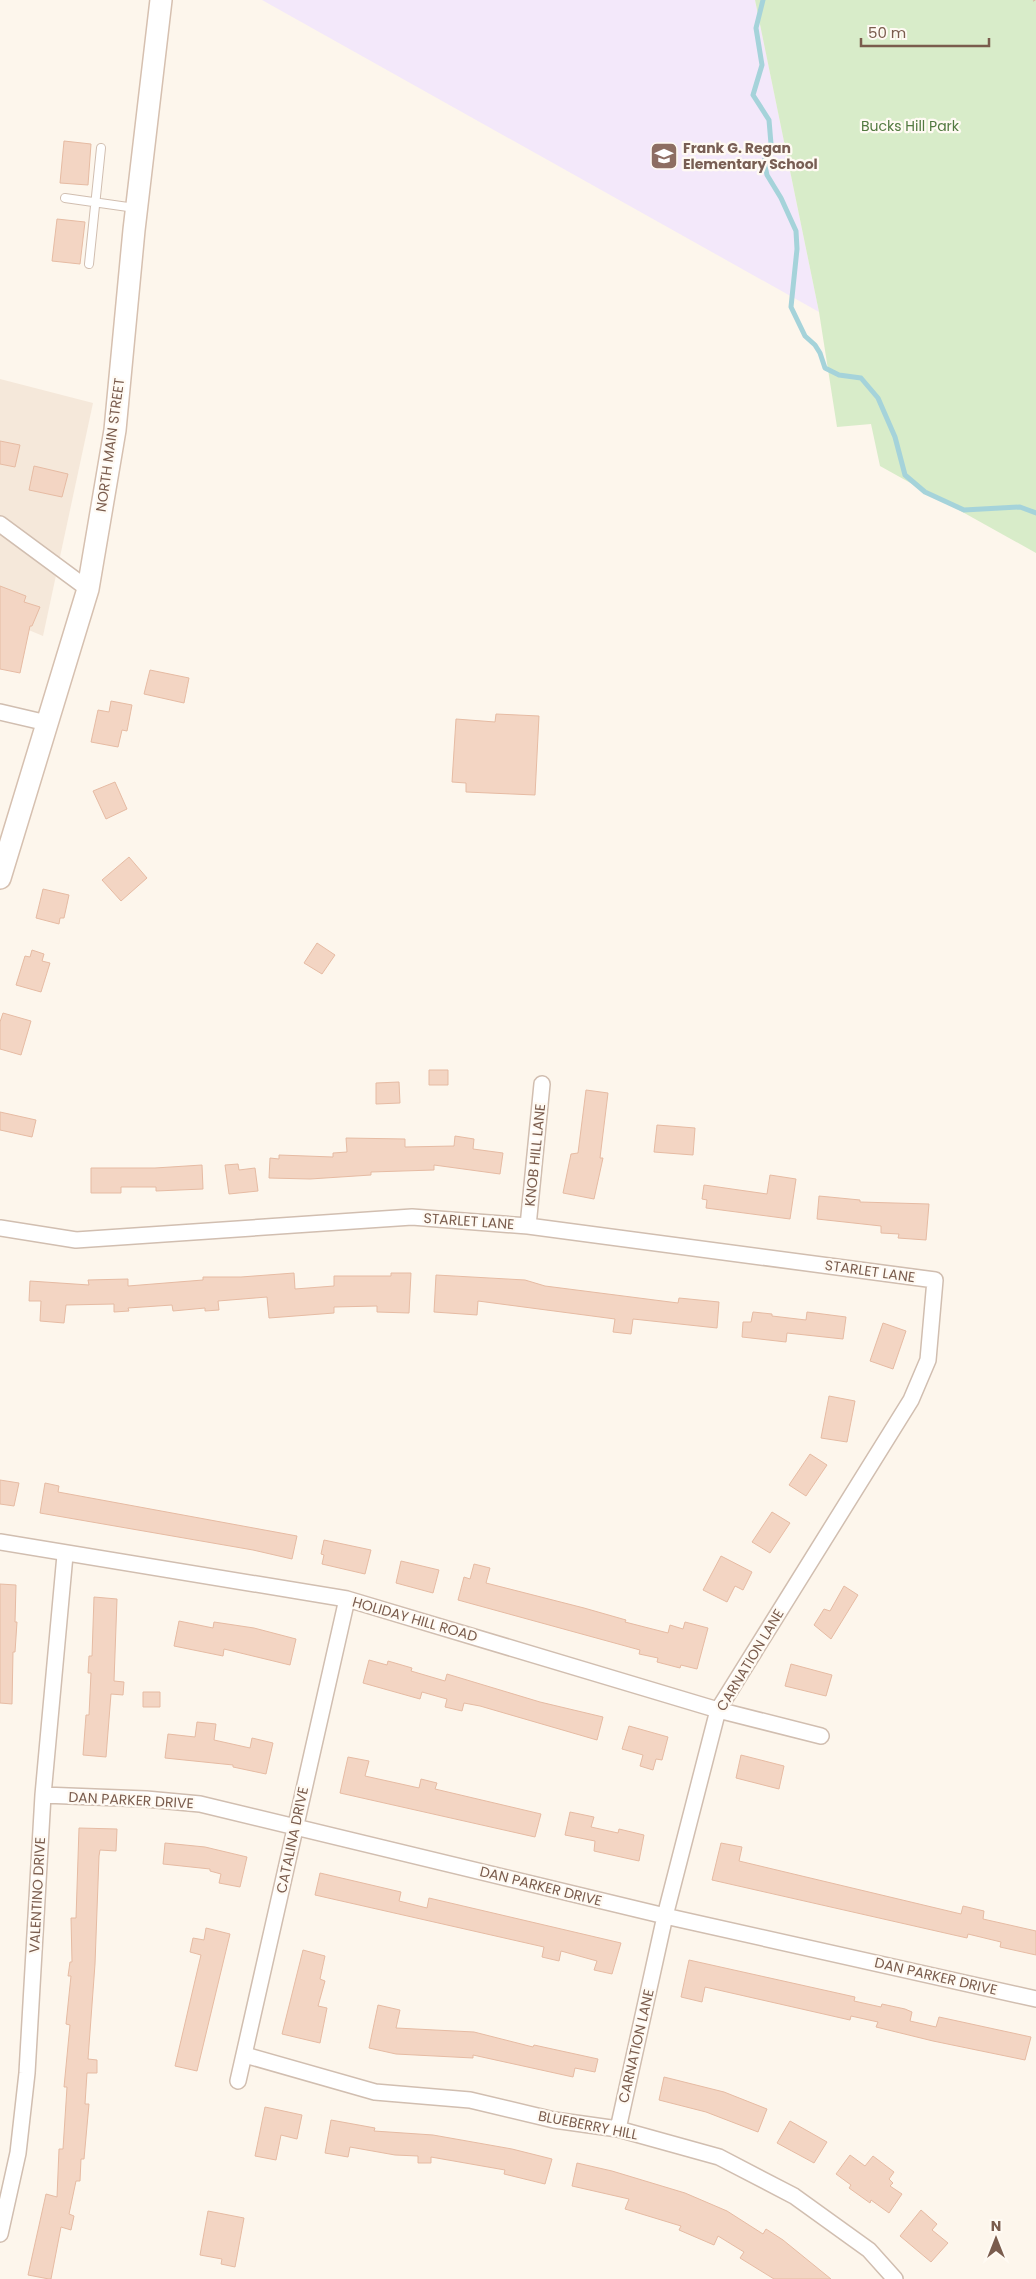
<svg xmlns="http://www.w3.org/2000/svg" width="1036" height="2279" font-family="Poppins,sans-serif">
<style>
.residential{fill:#f5e8da}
.education{fill:#f3e8fa}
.green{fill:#d8ecc9}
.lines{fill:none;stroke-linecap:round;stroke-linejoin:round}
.stream{stroke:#a5d3da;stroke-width:5}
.building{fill:#f3d5c3;stroke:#e6bba3}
.service-casing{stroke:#d1beb0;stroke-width:10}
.minor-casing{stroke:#d1beb0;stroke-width:18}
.secondary-casing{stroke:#d6c0b0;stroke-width:24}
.path{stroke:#d9b8a5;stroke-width:3;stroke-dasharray:1 4;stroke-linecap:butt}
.service{stroke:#fff;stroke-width:8}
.minor{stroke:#fff;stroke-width:15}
.secondary{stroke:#fff;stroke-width:21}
.labels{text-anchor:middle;stroke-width:4.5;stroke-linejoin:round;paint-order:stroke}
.park-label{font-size:14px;fill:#537a41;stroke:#fffaf3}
.education-label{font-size:14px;font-weight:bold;fill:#785e54;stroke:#fffaf3;text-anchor:start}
.street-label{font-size:14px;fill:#7a5c4d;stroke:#fffaf3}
</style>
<rect width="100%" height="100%" fill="#fdf6ec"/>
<!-- residential -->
<path class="residential" d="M0,379l93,24 -50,233 -43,-18z"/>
<!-- education -->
<path class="education" d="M262,0h493l64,312z"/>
<!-- green -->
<path class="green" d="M755,0h281v553l-156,-87 -9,-42 -34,3 -18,-115z"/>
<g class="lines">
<!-- stream -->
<path class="stream" d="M763,0l-7,28 6,37 -9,30 16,25 2,24 -7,17 3,14 14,23 15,33 1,18 -6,58 14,29 10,9 5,8 5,15 14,7 22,3 17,20 17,39 10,38 20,17 39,18 56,-3 16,6"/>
</g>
<!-- building -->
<path class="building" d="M64,141l27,3 -3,41 -28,-2z
M57,219l28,3 -5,42 -28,-3z
M0,441l20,4 -5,22 -15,-3z
M34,466l34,8 -6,23 -33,-7z
M0,586l26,10 -2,6 16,5 -8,19h-2l-10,47 -20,-4z
M150,670l39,8 -5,25 -40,-9z
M111,701l21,4 -5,26 -5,-1 -4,17 -27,-5 7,-32 11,2z
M496,714l43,2 -4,79 -69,-3v-9l-14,-1 4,-63 39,3z
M115,782l12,27 -21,10 -13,-28z
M129,857l18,21 -26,23 -19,-21z
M43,889l26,6 -5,23h-4l-1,6 -23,-6z
M317,943l18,12 -13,19 -18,-11z
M32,950l12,4 -2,7 8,2 -9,29 -25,-7 9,-29 5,1z
M3,1013l28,8 -10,34 -21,-6v-27z
M429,1070h19v15h-19z
M399,1082l1,21 -24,1v-21z
M586,1090l22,3 -8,65h3l-9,41 -31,-6 8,-39 7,-1z
M0,1112l36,8 -4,17 -32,-7z
M657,1125l38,3 -2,27 -39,-3z
M455,1136l19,3 -1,10 30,4 -3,21 -66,-9v5l-63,2v3l-61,4 -41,-1 1,-20 9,1v-4l54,2v-4l14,-1 -1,-14 59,1v8l49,-1z
M238,1164l1,6 16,-2 3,23 -29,3 -4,-29z
M202,1165l1,24 -47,2v-4h-35v6h-30v-25h64z
M770,1175l26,4 -6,40 -84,-11 1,-8 -5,-1 2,-14 63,9z
M819,1196l41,4v2l69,2 -3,36 -28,-2 1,-4 -18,-1v-7l-64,-7z
M294,1273l1,16 39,-3v-10h57v-3h20l-2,40 -32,-1v-6l-43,1v6l-65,5 -2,-21 -49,4 1,9 -14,1v-3l-32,3 -1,-6 -44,3 1,3 -15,1v-8l-48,1 -2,18 -24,-2 1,-20h-12l1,-20 59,4 -1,-5 40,-1v7l75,-6v-3h38z
M436,1275l89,5 20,6 133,17 1,-5 40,4 -2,26 -84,-9 -2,15 -18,-2 2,-13 -137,-18 -1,14 -43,-3z
M753,1312l19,2v2l34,4 1,-8 39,5 -3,22 -56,-6 -1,9 -44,-5 1,-15h8z
M883,1323l23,8 -13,38 -23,-8z
M829,1396l26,5 -8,41 -26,-4z
M810,1454l17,11 -21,31 -17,-11z
M0,1480l19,3 -5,23 -14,-2z
M45,1483l14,3 -1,6 239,44 -5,23 -39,-9 -213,-37z
M772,1512l18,11 -20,30 -18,-11z
M324,1540l47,10 -6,24 -43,-10 2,-9 -3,-1z
M721,1556l31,16 -9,18 -8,-4 -8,16 -24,-12z
M401,1561l38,9 -6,23 -37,-10z
M474,1564l16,4 -4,15 98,25 42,12 -1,2 43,11 2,-8 13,4 2,-7 23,6 -11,41 -16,-4 -1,3 -23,-6 1,-4 -19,-4 1,-4 -182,-50 6,-23 6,2z
M0,1584l16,1 -1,37h2l-2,30h-2l-1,52 -12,-1z
M844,1586l14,9 -27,44 -17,-14 10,-16 6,2z
M94,1597l23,2 -3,82 10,1 -1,13 -12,-1 -5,63 -23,-2 3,-40h3l2,-42h-3l1,-17h3z
M179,1621l34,7 1,-6 40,6 42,11 -6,26 -66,-16 -1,7 -49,-10z
M369,1660l18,5 1,-4 24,7 -1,3 34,10 2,-7 93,28 63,15 -6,23 -117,-34 -16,-3 -2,8 -17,-4 2,-8 -25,-7 -2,7 -57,-16z
M791,1664l41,11 -6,21 -41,-10z
M143,1692h17v15h-17z
M197,1722l19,2 -2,16 36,8 2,-10 21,5 -7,31 -33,-7v-2l-68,-7 3,-24 27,3z
M629,1726l39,11 -6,23 -6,-1 -3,11 -13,-4 3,-11 -21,-6z
M741,1755l43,11 -5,23 -43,-11z
M348,1757l21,4 -4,15 54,12 2,-9 16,4 -2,6 106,25 -6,23 -195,-44z
M570,1812l24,5 -3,10 27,6 1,-4 25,6 -5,26 -45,-10 1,-10 -30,-6z
M79,1828l38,1 -1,22 -16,-1 -1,6 -4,108 -7,95 9,1v13h-10l-2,31h4l-5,55h-3l-1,22h-4l-7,33 5,2 -3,14 -10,-3 -10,52h-2l-21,-4 18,-81 11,3 2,-48h4l4,-62h-3l6,-62 -4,-1 5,-48h-3l2,-14h2l-1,-44h5z
M165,1843l40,4 42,10 -7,30 -21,-4 2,-9 -11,-3v-2l-47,-5z
M721,1843l21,4 -3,14 222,53 2,-8 21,5 -1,8 53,12v24l-36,-8 1,-5 -33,-8 -1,4 -255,-58z
M320,1873l81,19 -2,9 28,7 2,-10 192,45 -9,31 -18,-4 3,-9 -36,-10 -2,10 -17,-4 2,-10 -229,-52z
M206,1928l24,6 -33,137 -22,-5 26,-111 -11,-3 3,-14 11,2z
M303,1950l22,6 -5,23 5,2 -7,25 9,2 -7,35 -38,-9z
M689,1960l166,37 -1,4 27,6 1,-3 23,5 7,3 -2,9 26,6 3,-10 92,20 -6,23 -92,-19 -57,-14 2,-5 -27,-6 -1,4 -145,-33 -3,15 -21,-5z
M378,2005l22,5 -4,18 78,4 59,15 1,-2 64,14 -3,13 -20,-4 -2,9 -100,-22v3l-77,-4 -27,-6z
M664,2077l60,15 43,17 -9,23 -52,-20 -47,-12z
M265,2107l37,8 -5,24 -16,-4 -5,25 -21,-4z
M331,2120l44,8 -1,3 59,4 79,14 40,10 -7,25 -41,-10 1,-4 -74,-13v6h-13v-7l-23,-1 -45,-8 -2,10 -23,-4z
M790,2121l37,21 -13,21 -37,-20z
M850,2155l15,11 8,-10 21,16 -5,7 4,4 -3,3 12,8 -13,19 -18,-13 -1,3 -21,-15 2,-3 -15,-11z
M577,2163l35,8 73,22 42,18 36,23 3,-5 17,11 48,39h-57l-34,-21 4,-6 -26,-16 -4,9 -35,-15 2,-4 -56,-17 4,-10 -57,-13z
M921,2210l16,14 -5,6 16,13 -17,19 -31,-26z
M208,2211l36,7 -9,49 -14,-3 1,-5 -22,-4z"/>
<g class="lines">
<!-- service casing -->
<g class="service-casing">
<path id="service" d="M65,198l70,10
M89,264l12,-116"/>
</g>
<!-- minor casing -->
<g class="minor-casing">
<path id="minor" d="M0,524l88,65
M0,712l47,11
M528,1226l14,-142
M0,1228l76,12 336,-23 116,9 407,54 -7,80 -17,40 -193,310 -53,206 -47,213
M0,1542l347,57 371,111 103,26
M43,1795l103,4 54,5 465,112 371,83
M245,2055l130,37 95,8 84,20 64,9 101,28 75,39 75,54 26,29
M238,2081l109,-482
M0,2234l18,-81 9,-80 16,-278 22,-240"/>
</g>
<!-- secondary casing -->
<g class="secondary-casing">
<path id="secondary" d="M0,878l88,-289 27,-159 19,-200 27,-230"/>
</g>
<!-- path -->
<path class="path" d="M1034,0l2,3"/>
<!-- service -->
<use href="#service" class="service"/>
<!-- minor -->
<use href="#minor" class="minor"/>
<!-- secondary -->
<use href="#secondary" class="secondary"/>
</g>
<!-- icons -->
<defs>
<g id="school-square" transform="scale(1.4375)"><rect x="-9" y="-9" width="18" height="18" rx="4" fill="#8d6e63" stroke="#fffaf3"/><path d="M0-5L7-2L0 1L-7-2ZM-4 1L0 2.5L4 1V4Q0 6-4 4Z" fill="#fff"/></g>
</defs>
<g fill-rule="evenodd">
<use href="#school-square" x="664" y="156"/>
</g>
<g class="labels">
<!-- park labels -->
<g class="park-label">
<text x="910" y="131">Bucks Hill Park</text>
</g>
<!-- education labels -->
<g class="education-label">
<text x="683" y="153">Frank G. Regan<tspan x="683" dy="16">Elementary School</tspan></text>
</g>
<!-- street labels -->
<g class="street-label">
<text transform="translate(110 445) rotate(-82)" y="5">NORTH MAIN STREET</text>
<text transform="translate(535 1155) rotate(-84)" y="5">KNOB HILL LANE</text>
<text transform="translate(469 1221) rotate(4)" y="5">STARLET LANE</text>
<text transform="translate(870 1271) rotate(8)" y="5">STARLET LANE</text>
<text transform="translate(415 1619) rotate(16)" y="5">HOLIDAY HILL ROAD</text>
<text transform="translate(750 1660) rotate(-59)" y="5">CARNATION LANE</text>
<text transform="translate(131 1800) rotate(3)" y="5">DAN PARKER DRIVE</text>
<text transform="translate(292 1840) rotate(-78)" y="5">CATALINA DRIVE</text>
<text transform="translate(541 1886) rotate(14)" y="5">DAN PARKER DRIVE</text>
<text transform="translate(37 1895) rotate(-87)" y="5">VALENTINO DRIVE</text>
<text transform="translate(936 1976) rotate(13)" y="5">DAN PARKER DRIVE</text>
<text transform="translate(636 2046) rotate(-77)" y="5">CARNATION LANE</text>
<text transform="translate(588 2125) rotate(11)" y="5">BLUEBERRY HILL</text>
</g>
</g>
<!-- north arrow -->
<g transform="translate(996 2239)" stroke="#fffaf3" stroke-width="4" paint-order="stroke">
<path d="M0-4L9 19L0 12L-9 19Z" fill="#7a5c4d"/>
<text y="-8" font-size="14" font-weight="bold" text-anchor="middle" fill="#7a5c4d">N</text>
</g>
<!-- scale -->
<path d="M861 38v8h128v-8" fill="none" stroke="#7a5c4d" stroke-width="2.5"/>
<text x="868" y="38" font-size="15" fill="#7a5c4d" stroke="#fffaf3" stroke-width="4" paint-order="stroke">50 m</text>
</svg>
